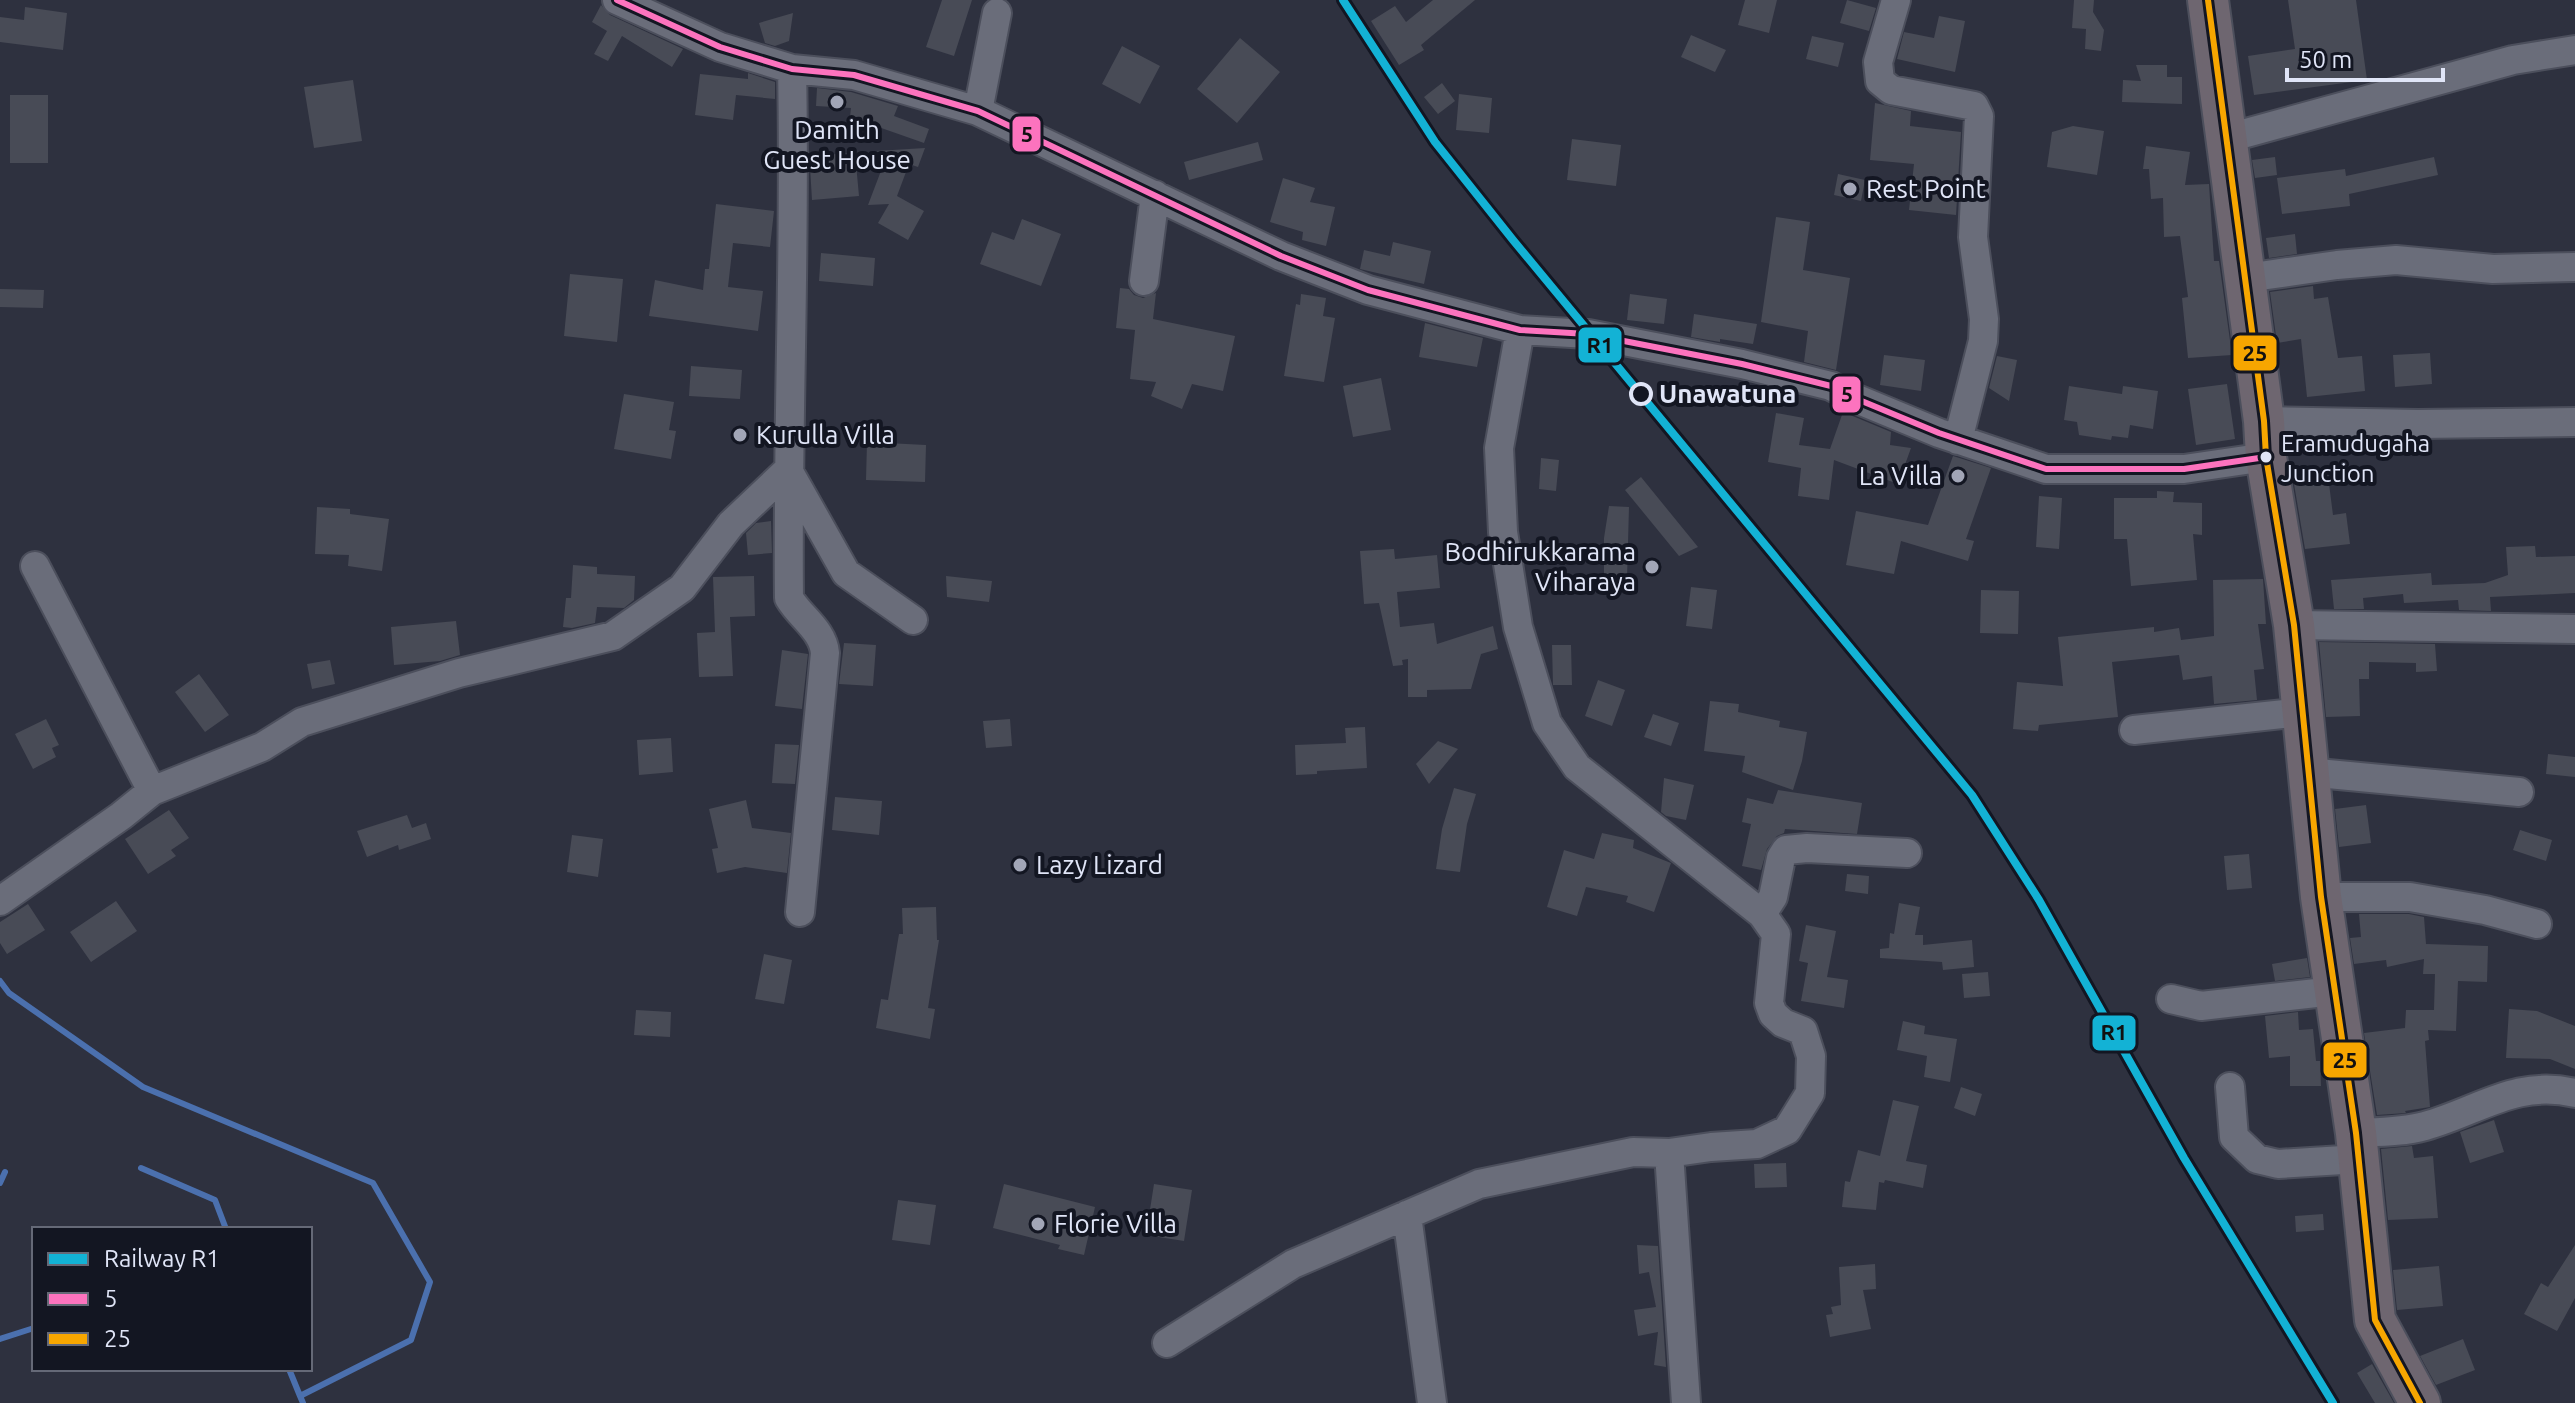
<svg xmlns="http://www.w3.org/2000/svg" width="2575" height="1403" font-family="Ubuntu,sans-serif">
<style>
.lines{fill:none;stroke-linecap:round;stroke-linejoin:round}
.stream{stroke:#4b70ae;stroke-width:6}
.building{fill:#484b56}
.minor-casing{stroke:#4c4f5c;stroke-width:32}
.highway-casing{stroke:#4c4f5c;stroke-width:44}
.minor{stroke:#6a6d7a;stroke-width:28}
.highway{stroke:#6e6670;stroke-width:40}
.bus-1-casing{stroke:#131622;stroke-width:12}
.bus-2-casing{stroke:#131622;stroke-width:12}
.bus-1{stroke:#fc73be;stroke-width:6}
.bus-2{stroke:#f7a600;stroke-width:6}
.rail-1-casing{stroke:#131622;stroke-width:14}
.rail-1{stroke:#13b2d5;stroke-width:8}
.poi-dot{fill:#a2a6b7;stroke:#131622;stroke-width:3}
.stop-dot{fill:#131622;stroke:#e0e5f7;stroke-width:4}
.bus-dot{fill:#e0e5f7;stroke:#131622;stroke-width:3}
.labels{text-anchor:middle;stroke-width:8;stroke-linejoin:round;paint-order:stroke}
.bus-label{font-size:24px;fill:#e0e5f7;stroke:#131622;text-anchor:start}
.poi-label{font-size:26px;fill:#e0e5f7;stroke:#131622;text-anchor:start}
.stop-label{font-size:26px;font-weight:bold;fill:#e0e5f7;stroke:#131622;text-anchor:start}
.line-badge{stroke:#131622;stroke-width:3}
.pale-badge-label{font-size:22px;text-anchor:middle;font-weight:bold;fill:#111}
</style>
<rect width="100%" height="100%" fill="#2e313f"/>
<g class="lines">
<!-- stream -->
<path class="stream" d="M0,981l9,12 134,94 230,96 57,99 -19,58 -111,56 3,7
M141,1168l74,32 11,29
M0,1183l5,-11
M0,1339l34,-11
M289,1369l11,27"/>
</g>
<!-- building -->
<path class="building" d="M942,0h30l-18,56 -28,-9z
M1433,0h42l-54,45 3,5 -25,15 -28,-44 24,-15 11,16z
M1745,0h32l-8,33 -31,-8z
M1847,0l29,8 -7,23 -29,-8z
M2074,0h20l-1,12 11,18 -3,21 -16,-2 1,-20 -14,-1z
M2288,0h68l11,80 -113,15 -6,-39 47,-7z
M601,5l9,10 73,34 -11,18 -50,-31 -14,25 -14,-7 13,-23 -15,-9z
M25,7l42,6 -4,37 -63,-8v-25l24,3z
M793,13l-4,28 -14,5 -10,-3 -6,-20z
M1939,16l26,5 -10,51 -58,-13 7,-27 30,6z
M1691,35l35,15 -11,22 -34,-15z
M1812,36l32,7 -6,24 -32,-8z
M1240,38l40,34 -43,51 -40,-34z
M1122,46l38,20 -20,38 -38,-20z
M2136,65h31v12h15v27l-60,-2 1,-22 18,1z
M748,73l27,9v17l-39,-4 -3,25 -38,-5 5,-41 48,5z
M353,80l9,61 -48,7 -10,-61z
M1442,83l13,18 -17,13 -14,-17z
M817,88l34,4 47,14 -4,10 35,13 -5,14 -74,-26 1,-9 -35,-2z
M1459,94l33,4 -3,35 -33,-3z
M10,95h38v68h-38z
M1875,103l36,8 -1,15 51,6 -5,83 -47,-5 5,-46 -44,-4z
M2073,126l31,5 -7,44 -50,-8 5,-35z
M1572,139l49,6 -5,41 -49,-6z
M1258,142l5,18 -74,20 -5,-18z
M2146,146l44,6 -5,33 24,-1 5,77h5l13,94 -44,3 -6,-60 6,-1 -8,-61 -16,1 -1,-39 -12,1 -2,-30h-6z
M925,148l-7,19 -9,-3 -12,32 27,15 -16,29 -30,-17 11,-19 -21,1 19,-50 -11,-4z
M855,153l4,43 -47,4 -2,-33h13l-1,-12z
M2275,157l2,18 -22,3 -3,-18z
M2434,157l4,18 -89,19 1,12 -68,8 -5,-36 68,-9 1,7z
M1838,174l27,6 -4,21 -27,-6z
M1283,178l32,10 -5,14 25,5 -9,39 -24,-6 1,-8 -33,-10z
M716,204l58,7 -4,36 -37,-4 -5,44 35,4 -5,40 -109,-15 6,-36 48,10 2,-21h4z
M1776,217l34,5 -7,48 47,8 -14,92 -32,-8 4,-31 -47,-9z
M1022,219l39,15 -20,52 -61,-22 12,-32 22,8z
M2295,234l2,20 -28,4 -3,-20z
M1393,242l38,9 -7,33 -64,-15 4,-19 26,6z
M821,253l54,5 -2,28 -54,-5z
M570,274l53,5 -6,63 -53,-6z
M2313,286l1,13 14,-2 10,61 24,-2 3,35 -58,6 -6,-58 -24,4 -7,-51z
M1120,288l9,1 5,6 9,3 13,-5 -3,26 82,17 -12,55 -31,-7 -10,25 -31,-13 5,-14 -26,-3 5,-49 -19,-2z
M0,289l44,1 -1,18 -43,-1z
M1301,294l25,4 -3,18 12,2 -11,64 -40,-6 12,-72 4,1z
M1630,294l37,5 -3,25 -37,-4z
M1694,314l63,10 -4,20 -33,-5v3l-29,-5z
M1425,323l58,15 -6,29 -58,-10z
M2430,353l2,31 -37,3 -2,-32z
M1884,355l41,5 -4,31 -41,-6z
M1997,356l20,4 -8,41 -20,-13z
M691,366l51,4 -2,29 -51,-3z
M1381,378l10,52 -38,7 -10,-51z
M2227,384l8,55 -39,6 -8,-56z
M2069,386l53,8 1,-8 35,5 -5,38 -23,-4 -2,13 -16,-2 -1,4 -32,-5 -2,-13 -13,-2z
M624,394l50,8 -5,28 7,1 -5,28 -57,-10z
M1843,412l48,20 -1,13 21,3 -13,36 -64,-24 -5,40 -31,-4 3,-28 -33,-6 8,-49 28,5 -5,27 31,4z
M867,442l59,3 -1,37 -59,-2z
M1953,456l38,12 -25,71 8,2 -6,20 -67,-20 -7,33 -48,-9 10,-54 72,14z
M1541,458l18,2 -3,31 -17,-2z
M2327,468l6,47 13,-2 4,31 -45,5 -13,-77z
M1641,477l57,70 -19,9 -54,-66z
M2157,491l17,1 -1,10 29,1v32l-9,-1 4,46 -66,6 -4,-47h-13v-41h43z
M2039,496l23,2 -3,51 -23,-2z
M1609,506l20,1 -2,72 -23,-1v-40z
M317,507l33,2v5l39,5 -7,52 -34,-5 1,-11 -34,-1z
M771,521l1,32 -24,2 -2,-22 10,-10z
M2535,546l1,11 39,-1v37l-85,4 1,14 -32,-1 -1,-10 -54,3 -1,-9 -40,4 1,11h-30l-3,-29 100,-7 1,12 53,-2 23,-8 -2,-28z
M1394,549l1,10 42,-4 3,33 -43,4 3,35 34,-4 3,21 56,-18 5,23 -17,5 -10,35 -44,1v7h-19v-38l-6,1 1,5 -10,1 -14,-63 -15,1 -4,-53z
M573,565l24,2v7l38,2 -1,24 -10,8 -27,-1 -2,16 -23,5 -9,-1 3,-29h5z
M754,576l1,40 -25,1 3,59 -34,1 -2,-44 18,-1 -2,-55z
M946,576l46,5 -3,21 -42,-5z
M2263,579l3,45h-8l6,45 -10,1 3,30 -43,4 -2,-28 -29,4 -4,-25 -67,7 6,55 -79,8 -1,6 -25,-2 4,-47 46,4 -5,-49 96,-10v5l25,-4 2,12 33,-4 -1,-56z
M1691,587l26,3 -5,39 -26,-3z
M1981,590l38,1 -1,43 -38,-1z
M456,621l4,34 -20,6 -46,4 -3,-38z
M2319,642l116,2 2,27 -21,1v-9l-47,-1v17h-10l1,37 -34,1z
M844,643l32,2 -3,41 -34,-2z
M1552,645h19l1,40h-19z
M782,650l26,4 -6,55 -27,-3z
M330,660l5,24 -23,5 -5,-25z
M199,674l30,41 -24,17 -30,-40z
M1598,680l27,10 -13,36 -27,-10z
M1710,701l29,3 -1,8 42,9 -1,6 28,5 -5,29 -9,29 -51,-18 3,-16 -41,-5z
M1653,714l26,9 -8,23 -27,-9z
M46,719l13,26 -7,3 4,9 -23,12 -18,-35z
M1010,719l2,27 -26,2 -3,-27z
M1365,727l2,41 -50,3v3l-21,1 -1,-30 51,-2 -1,-15z
M671,738l2,34 -34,3 -2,-35z
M1438,741l20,8 -29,35 -13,-20z
M775,744l24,1 -4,39 -23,-1z
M2548,754l27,3v20l-29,-3z
M1664,778l30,7 -8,35 -20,-4 -5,-4z
M1454,788l22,6 -9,30 -7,48 -24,-3 6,-40z
M1778,790l84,13 -5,31 -72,-5 -1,4 -7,3 -10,13 -6,21 -19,-4 9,-42 -9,-2 5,-24 26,6z
M835,797l47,4 -3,34 -47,-5z
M746,800l6,28 39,5 -4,40 -42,-6 -28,6 -5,-24 6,-1 -9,-39z
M2366,805l5,38 -32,4 -4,-38z
M169,810l20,28 -18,12 5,6 -28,18 -23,-35z
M407,815l5,13 14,-5 5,16 -32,11 -1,-5 -31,12 -10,-26z
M2520,830l32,10 -6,21 -33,-11z
M1602,833l32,7 -1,8 38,15 -17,49 -28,-10 2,-6 -42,-9 -9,29 -30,-9 17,-57 30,9z
M572,835l31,4 -5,38 -31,-5z
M2249,854l3,34 -25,2 -3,-34z
M1847,874l22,2 -1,18 -23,-3z
M116,901l21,30 -46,31 -21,-30z
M1899,903l21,4 -5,28h8v10l49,-5 2,27 -31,3 -1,-8 -62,-4v-9l9,-1 1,-15 4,1z
M28,904l17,26 -38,24 -7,-11v-21z
M936,907l1,33h2l-11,68 7,1 -5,30 -54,-11 5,-29 7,1 11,-66h4l-1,-26z
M2359,914h50l15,3 2,27 62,2 -1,36 -29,-1 -2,50 -28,-1 1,10 -4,1 5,66 -25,4 1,2 -29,2 -13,-82 41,-5 1,-18h28l1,-36h-12l1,-15 -37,8 -1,-7 -32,4 -4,-26 11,-1z
M1806,925l30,6 -9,46 21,3 -4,28 -43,-7 7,-38 -9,-2z
M764,954l28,6 -8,44 -29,-5z
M2307,958l3,19 -35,4 -3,-17z
M1988,972l2,24 -26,2 -2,-24z
M2509,1009l28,2 38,15v43l-25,-10 -44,-1z
M636,1010l35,2 -1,25 -36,-2z
M2298,1012l1,18 14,-1 3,32h4l1,25h-31v-30l-21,2 -4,-42z
M1903,1021l22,5 -1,8 33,5 -7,43 -26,-5 3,-21 -30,-6z
M1961,1087l21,7 -7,22 -21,-8z
M1893,1100l26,6 -13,55 21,4 -4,23 -38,-8 -1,3 -5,-1 -3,28 -34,-3 3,-26 5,1 8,-32 22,6z
M2494,1120l10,32 -34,11 -10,-31z
M2412,1146l2,12 19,-2 5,62 -50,2 -7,-71z
M1786,1163l1,24 -32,1 -1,-24z
M1004,1184l91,23 -11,48 -26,-6 2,-4 -67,-17z
M1154,1184l38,6 -8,51 -38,-6z
M898,1200l38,5 -6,40 -38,-5z
M2323,1214l1,16 -28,2 -1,-16z
M1637,1245l21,1 8,121 -12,-2 4,-33 -20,4 -4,-26 22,-3 -7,-35 -10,2z
M2575,1245v53l-18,33 -33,-17 17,-31 7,4z
M1875,1264l1,25 -13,1 8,39 -41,8 -4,-22 7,-1 -2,-7 10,-2 -2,-38z
M2439,1266l4,40 -46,4 -4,-40z
M2463,1339l12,31 -39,15 -16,-29z
M2372,1364l22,39h-19l-18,-30z"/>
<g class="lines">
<!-- minor casing -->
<g class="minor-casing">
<path id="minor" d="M617,0l103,47 72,22 62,6 124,36 303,145 87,34 152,40 68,4 154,30 89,22 21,11 87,36 107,36h138l82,-12
M1896,0l-18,62 2,19 11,9 83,16 5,10 -6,121 11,82 -1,22 -25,99
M792,69c4,176 -5,353 -3,529 11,19 34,32 36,55l-25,259
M978,111l19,-98
M2228,138l285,-78 62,-10
M2246,278l91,-13 59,-5 97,9 82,-2
M1144,281l11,-86
M2264,421l154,3 157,-2
M35,566l117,225
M2294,625l281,4
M2134,730l168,-18
M2307,772l212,20
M2321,897h89l75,13 52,14
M0,901l121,-85 31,-25 110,-44 40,-25 157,-49 154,-37 69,-48 49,-64 57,-54 58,103 67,47
M1762,914l11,-17 8,-39 5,-8 21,-2 100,5
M2171,999l30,7 133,-15
M2230,1087l4,50 23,22 21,5 81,-5
M2356,1133c22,-1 48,-1 69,-7 54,-15 91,-47 150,-33
M1669,1153l17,250
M1407,1215l25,188
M1167,1343l126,-79 186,-80 154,-32 36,1 42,-6 46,-3 30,-14 23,-37 1,-37 -8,-25 -20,-8 -10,-9 -4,-11 7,-69 -14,-20 -185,-147 -30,-44 -29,-96 -15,-95 -4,-84 21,-118"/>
</g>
<!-- highway casing -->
<g class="highway-casing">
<path id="highway" d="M2208,0l56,421 2,36 28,168 27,272 35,236 19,187 45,83"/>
</g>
<!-- minor -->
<use href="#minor" class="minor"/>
<!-- highway -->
<use href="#highway" class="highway"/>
<!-- bus-1 casing -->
<g class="bus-1-casing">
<path id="bus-1" d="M617,0l103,47 72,22 62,6 124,36 303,145 87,34 152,40 68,4 154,30 89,22 21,11 87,36 107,36h138l82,-12"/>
</g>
<!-- bus-2 casing -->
<g class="bus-2-casing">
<path id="bus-2" d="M2208,0l56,421 2,36 28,168 27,272 35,236 19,187 45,83"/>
</g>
<!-- bus-1 -->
<use href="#bus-1" class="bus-1"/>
<!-- bus-2 -->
<use href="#bus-2" class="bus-2"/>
<!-- rail-1 casing -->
<g class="rail-1-casing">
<path id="rail-1" d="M1343,0l92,142 78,98 459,555 67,105 145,258 149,245"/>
</g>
<!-- rail-1 -->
<use href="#rail-1" class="rail-1"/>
</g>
<!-- markers -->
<g class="poi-dot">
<circle cx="837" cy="102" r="8"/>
<circle cx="1850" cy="189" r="8"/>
<circle cx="740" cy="435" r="8"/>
<circle cx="1958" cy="476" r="8"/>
<circle cx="1652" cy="567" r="8"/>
<circle cx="1020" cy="865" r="8"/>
<circle cx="1038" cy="1224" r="8"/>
</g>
<circle class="stop-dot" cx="1641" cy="394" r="10"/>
<circle class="bus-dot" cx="2266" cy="457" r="7"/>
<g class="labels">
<!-- bus labels -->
<g class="bus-label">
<text x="2281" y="452">Eramudugaha<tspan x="2281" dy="30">Junction</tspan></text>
</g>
<!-- poi labels -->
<g class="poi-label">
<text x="837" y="139" text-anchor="middle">Damith<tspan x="837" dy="30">Guest House</tspan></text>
<text x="1866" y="198">Rest Point</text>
<text x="756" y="444">Kurulla Villa</text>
<text x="1942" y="485" text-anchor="end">La Villa</text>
<text x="1636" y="561" text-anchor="end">Bodhirukkarama<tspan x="1636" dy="30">Viharaya</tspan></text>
<text x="1036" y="874">Lazy Lizard</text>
<text x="1054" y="1233">Florie Villa</text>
</g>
<!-- stop labels -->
<g class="stop-label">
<text x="1659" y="403">Unawatuna</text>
</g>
</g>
<g class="line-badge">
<rect x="1011" y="115" width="31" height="38" rx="8" fill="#fc73be"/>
<rect x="1577" y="326" width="46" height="38" rx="8" fill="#13b2d5"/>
<rect x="2232" y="334" width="46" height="38" rx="8" fill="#f7a600"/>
<rect x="1831" y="375" width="31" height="39" rx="8" fill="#fc73be"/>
<rect x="2091" y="1014" width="46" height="38" rx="8" fill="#13b2d5"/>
<rect x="2322" y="1041" width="46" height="38" rx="8" fill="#f7a600"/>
</g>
<g class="pale-badge-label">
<text x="1027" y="142">5</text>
<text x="1600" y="353">R1</text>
<text x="2255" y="361">25</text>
<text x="1847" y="402">5</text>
<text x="2114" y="1040">R1</text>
<text x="2345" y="1068">25</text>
</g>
<!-- legend -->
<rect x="32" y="1227" width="280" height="144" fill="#131622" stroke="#656977" stroke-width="2"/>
<rect x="48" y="1253" width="40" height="12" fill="#13b2d5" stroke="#656977" stroke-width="2"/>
<text x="104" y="1267" font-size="24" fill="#e0e5f7">Railway R1</text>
<rect x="48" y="1293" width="40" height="12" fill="#fc73be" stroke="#656977" stroke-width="2"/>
<text x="104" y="1307" font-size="24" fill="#e0e5f7">5</text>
<rect x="48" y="1333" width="40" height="12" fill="#f7a600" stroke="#656977" stroke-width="2"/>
<text x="104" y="1347" font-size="24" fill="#e0e5f7">25</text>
<!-- scale -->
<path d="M2287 68v12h156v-12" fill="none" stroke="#e0e5f7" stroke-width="4"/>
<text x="2299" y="68" font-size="24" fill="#e0e5f7" stroke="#131622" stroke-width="6" paint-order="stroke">50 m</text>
</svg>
